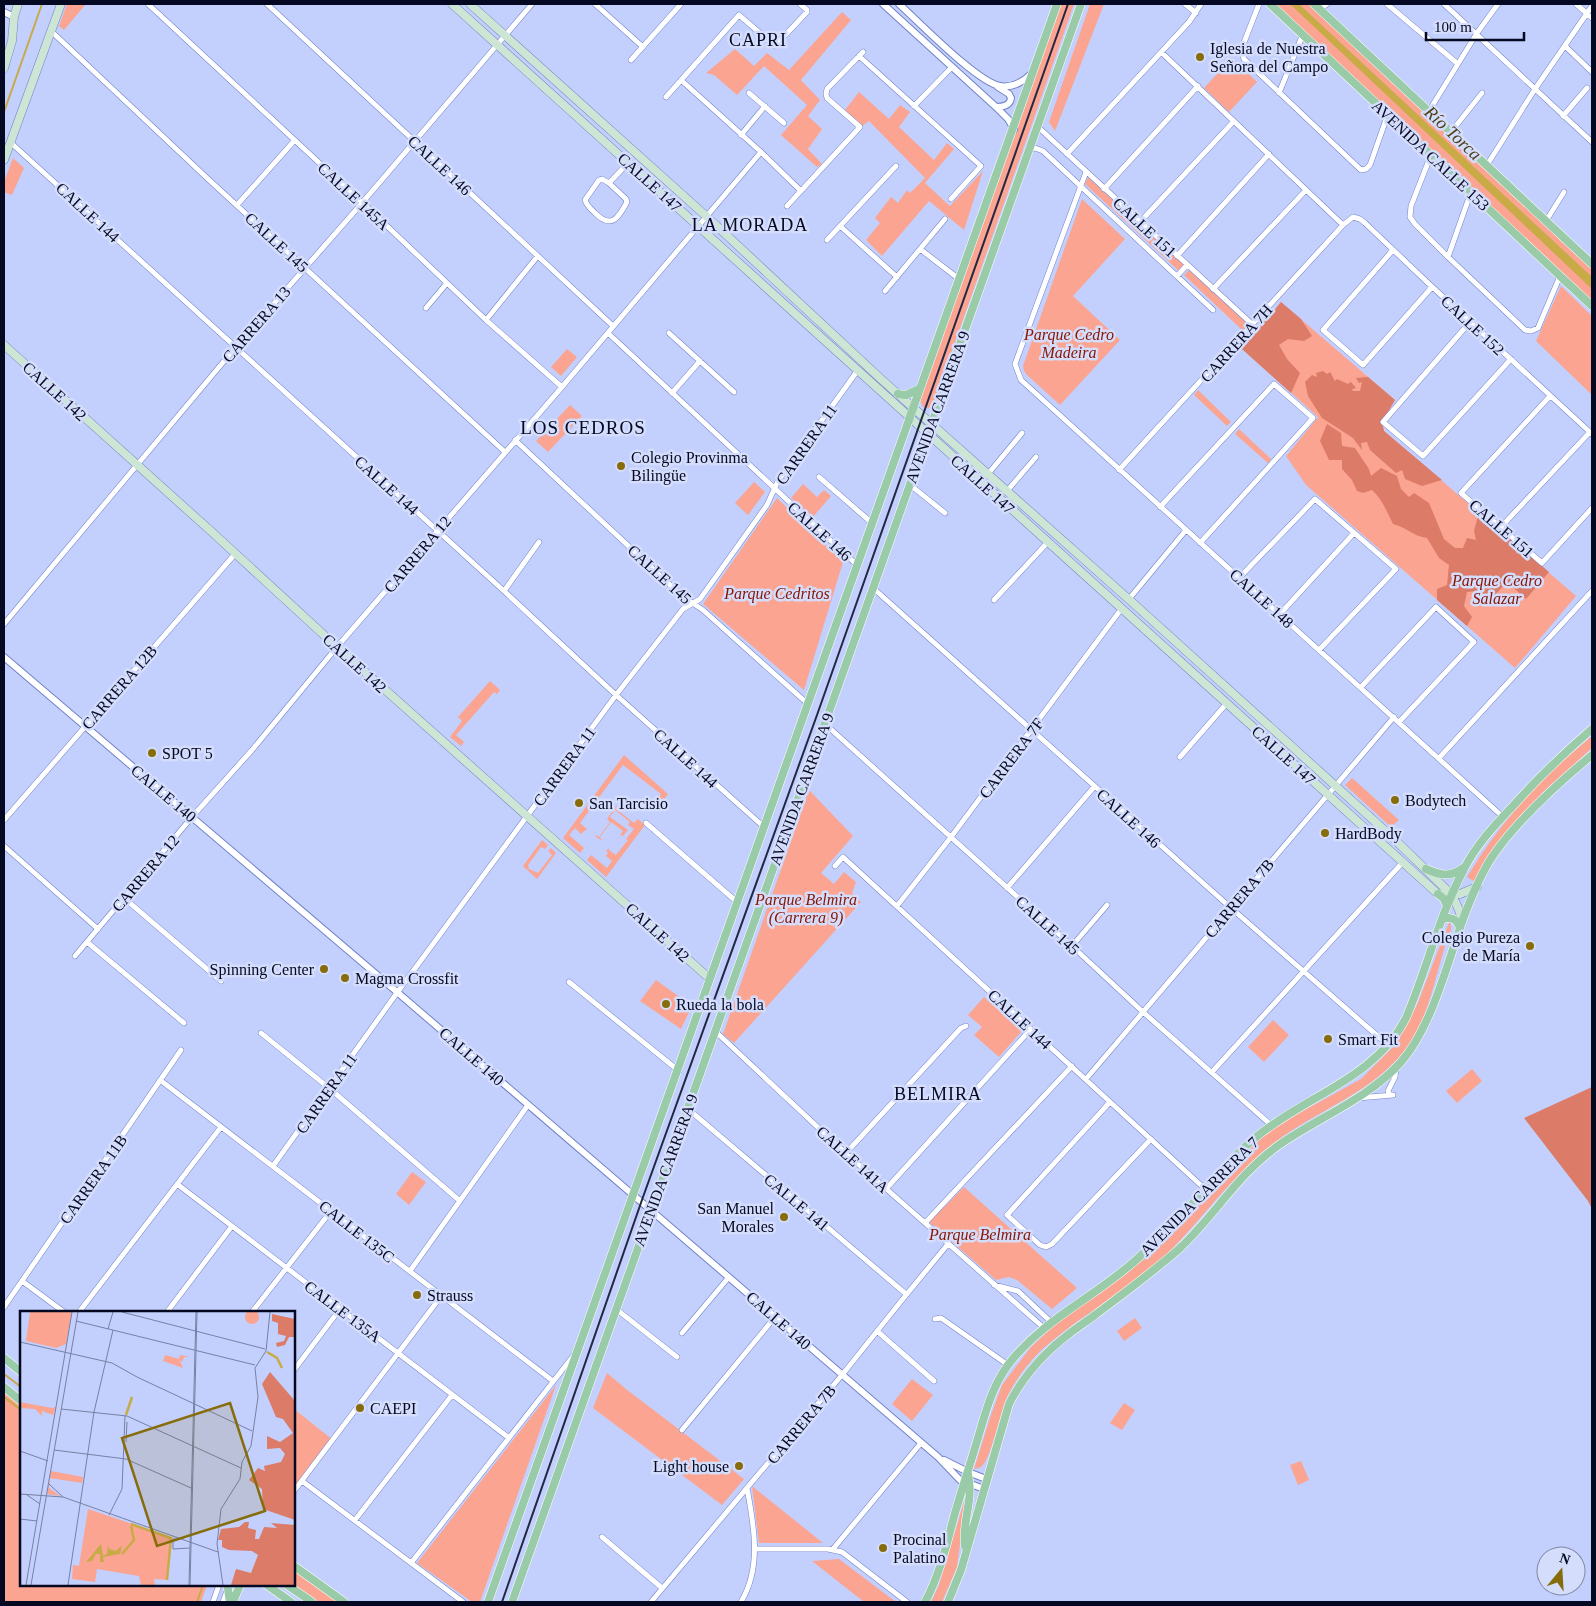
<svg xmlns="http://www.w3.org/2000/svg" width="1596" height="1606" font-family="Georgia,serif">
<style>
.green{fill:#fba492}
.forest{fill:#db7b68}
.water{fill:#c8aa46}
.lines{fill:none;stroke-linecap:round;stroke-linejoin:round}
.stream{stroke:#c8aa46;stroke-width:2}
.minor-casing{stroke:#7183c8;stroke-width:6}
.tertiary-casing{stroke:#7183c8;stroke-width:8}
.secondary-casing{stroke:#7183c8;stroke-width:9}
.primary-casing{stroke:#fff;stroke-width:9}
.minor{stroke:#fff;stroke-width:5}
.tertiary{stroke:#fff;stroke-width:6}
.secondary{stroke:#cce5d4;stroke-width:8}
.primary{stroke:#99cba9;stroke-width:8}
.rail{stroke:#222743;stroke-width:2}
.poi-dot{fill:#866c0a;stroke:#d4ddfc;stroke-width:2}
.labels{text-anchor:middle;stroke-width:5;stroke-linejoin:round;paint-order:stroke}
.poi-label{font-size:16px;fill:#050821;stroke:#d4ddfc;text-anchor:start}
.street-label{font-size:16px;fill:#050821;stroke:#d4ddfc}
.park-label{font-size:16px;font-style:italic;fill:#881400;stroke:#d4ddfc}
.neighbourhood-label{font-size:18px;letter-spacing:1px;fill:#050821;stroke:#d4ddfc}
.water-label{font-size:18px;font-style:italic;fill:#4d4016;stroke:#d4ddfc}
.quarter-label{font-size:19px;letter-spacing:1px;fill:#050821;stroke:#d4ddfc}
.inset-river{fill:none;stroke:#c8aa46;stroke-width:2.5}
.inset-road{fill:none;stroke:#7780a5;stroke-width:1}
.view{fill:#866c0a;fill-opacity:0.15;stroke:#866c0a;stroke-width:2.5}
.inset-edge{fill:none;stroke:#050821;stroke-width:2.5}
</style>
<rect width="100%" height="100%" fill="#c3d0fd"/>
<!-- green -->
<path class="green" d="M67,4h19l-22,26 -5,-4z
M1061,4h13l-140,398 -4,6 -7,-1 -3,-7z
M1090,4h14l-49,127 -6,-9z
M1276,4h34l282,264v32l-101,-93z
M842,12l9,8 -50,60 19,20 -12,16 14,13 -14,20 14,15 -5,3 -36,-32 26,-30 -43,-39 -27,29 -23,-20 -8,-2 29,-24 19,17 13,-13 22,17z
M1232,58l25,24 -28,30 -25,-24z
M859,92l30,27 11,-14 10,7 -11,15 35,33 13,-17 7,6 -29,34 25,23 33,-35 -19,59 -35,-29 -47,55 -16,-16 14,-17 -5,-5 16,-21 7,6 9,-13 3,3 15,-15 -56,-57 -7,5 -17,-16z
M13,158l11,10 -12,27 -8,-3v-10z
M1088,177l96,88 -4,7 -95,-88z
M1082,199l43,40 -52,57 47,44 -60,65 -33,-30 -3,-4 -1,-5z
M1189,270l59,54 -5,7 -59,-56z
M1561,286l30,29 1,80 -56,-54z
M1281,302l114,98 -13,22 2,9 192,165 -61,72 -209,-183 -20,-29 32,-39 -76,-68z
M567,349l10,8 -16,19 -10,-9z
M1198,390l33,32 -4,4 -33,-31z
M570,405l12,11 -34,36 -12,-11z
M1239,429l32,30 -3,4 -33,-29z
M754,482l11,10 -17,23 -13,-12z
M803,484l14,13 7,-7 7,6 -18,21 -22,-19z
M777,498l66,64 -39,128 -101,-86z
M490,681l10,9 -3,4 -3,-2 -38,43 8,7 -3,4 -11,-9 12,-16 -4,-4z
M1592,736v12l-50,45 -67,89 -8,-5c23,-38 50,-72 82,-103 13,-13 29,-26 43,-38z
M624,755l44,39 -11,15 -3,-2 -2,2 -3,-2 4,-6 -5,-4 8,4 5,-7 -38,-29 -43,58 7,6 -6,5 -6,-6 -6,7 15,13 -4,5 -17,-15z
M1352,778l47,42 -8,7 -46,-42z
M809,790l44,46 -32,37 13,11 10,-12 12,10 -4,11 9,9 -127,141 -11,-9z
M617,805l-1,4 18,14 4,-4 7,6 -39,52 -19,-17 4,-5 16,13 5,-7 -6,-5 2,-3 -2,-2 3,-3v2l7,5 12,-15 -2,-1 8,-10 -6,-4 2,-3 -15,-12 -5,7 18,13 -5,6 -2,-1 -4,5 6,-9 -12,-9 -11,15 2,4 -7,-5 1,-1 3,2 11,-15 -3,-3z
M542,840l6,5 -3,4 -4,-2 -13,18 1,4 9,4 14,-18 -4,-4 3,-3 5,5 -19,26 -14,-13z
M1450,920l1,9c-15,38 -19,83 -43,117 -34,47 -90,63 -134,97 -42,32 -72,77 -110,114 -34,32 -76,54 -112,84 -18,14 -33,33 -43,52 -9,16 -17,66 -28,74 0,0 -7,2 -7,2l16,-51 12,-33 29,-38 26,-24 63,-45 37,-29 30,-29 57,-67 23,-20 25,-16 69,-38 34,-34 22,-40z
M656,980l36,26 -11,23 -41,-28z
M984,997l38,34 -23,26 -25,-22 8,-8 -14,-12z
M1273,1020l16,15 -25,27 -16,-15z
M1472,1069l10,12 -25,22 -11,-12z
M412,1172l14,10 -17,23 -13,-11z
M964,1187l113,101 -25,21 -35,-29 -8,-3 -13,3 -67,-58z
M1135,1318l7,10 -18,13 -7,-10z
M607,1373l19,16 118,90 -22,26 -129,-97z
M912,1379l21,16 -21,26 -20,-17z
M556,1385l-76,217h-8l-55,-39z
M4,1393l17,13v179h186l-6,17h-197z
M1124,1403l11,7 -13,20 -12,-7z
M294,1409l39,31 -37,48 -2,-2z
M1301,1461l8,19 -11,5 -8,-20z
M752,1486l71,57h-64z
M967,1492l-10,75 -15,35h-11l8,-17z
M839,1559l57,43h-32l-52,-41z
M294,1570l45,32h-20l-26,-17z"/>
<!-- forest -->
<path class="forest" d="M1281,302l20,17 11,17 -8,5 -16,-2 -9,6 8,14 13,14 -9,20 -49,-44z
M1323,371l4,3 3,-2 5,9 2,-2 11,5 3,-2 5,6 -4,1 1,2h7l2,-9 -3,1 -3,-5 12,-1 27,23 -13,22 2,9 58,49 -20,6 -17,-7 -3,-9 -6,3 -26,-23 -3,-8 -6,1 1,7 -9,-12 -31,-20 -14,-22 -3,-14 7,-7 5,2 -1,-4z
M1327,424l14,9 1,13 13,2 14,21 2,7 10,-8 16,8 4,13 8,8 5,-4 15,10 15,36 11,9h8l4,-10 9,2 -2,-9 5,-19 70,60 -23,27 -19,-17 -13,14 4,6h-5l-15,-11 -11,1 -3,14 8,11 -5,9 -30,-26v-11l10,-4 2,-20 -10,-7 -12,-20c-14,-2 -21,-11 -34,-14 -6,-12 -11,-25 -21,-34l-9,3 -6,-2 -5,-11 -10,-11v-9h-13l-9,-19z
M1592,1087v122l-4,-8 -64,-83z"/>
<!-- water -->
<path class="water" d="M1290,4h9l293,273v12z"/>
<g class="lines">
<!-- stream -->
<path class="stream" d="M4,112l38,-108
M4,1374l17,13
M4,1397l17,13
M197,1602l6,-17"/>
<!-- minor casing -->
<g class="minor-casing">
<path id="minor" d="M148,4l221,205 117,111 76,67
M267,4l346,322
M595,4l48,43
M1185,4l11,9
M1259,4l-18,46 3,9 117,111 5,-1 4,-4 18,-51
M1387,4l71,60
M1444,4l148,138
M1576,4l16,14
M1320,9l7,-5
M51,31l156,147 298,274
M1565,46l27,26
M1161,52l182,173
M859,56l122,110 -30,33
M631,60l50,-56
M681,80l80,72 40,39
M749,93l35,30
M1279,93l24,-59
M666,97l73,-82 36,31 32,-34v-2l-7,-6
M914,106l38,-39
M1429,111l48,-78 21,-29
M1563,116l24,-28
M1038,127l215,198
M1451,132l31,-39
M741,135l24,-29
M10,142l494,449 112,104 148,132
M1030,149l5,-1 8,3 170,159
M1067,154l122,-132 12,-18
M1431,155l-20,51 -1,11 5,7 33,33 77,73 6,1 7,-3 22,-52
M1487,165l48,-76 57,-83
M1086,172l-71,192 6,16 482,437
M602,179l7,4 17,16 1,3c-9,17 -16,27 -32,11 -4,-4 -8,-7 -10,-13l14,-20z
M609,183l20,-21
M1104,189l94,-103
M237,205l57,-64
M787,206l73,-79 -33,-29 -1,-4 1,-5 36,-37
M1546,221l18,-29
M1140,222l94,-101
M840,226l57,51
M827,240l69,-74
M920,249l39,30
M1393,250l-70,80 40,35 69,-78
M1177,256l92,-102
M1448,257l23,-65
M1177,276l10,-11
M1213,289l93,-99
M885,291l60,-72
M426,308l21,-25
M486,320l51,-63
M1470,322l-87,100 40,34 88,-97
M608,333l249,232
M669,333l65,59
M672,393l28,-32
M1550,396l-89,97 81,70 50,-55
M515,440l167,156 21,14 105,94
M1119,470l224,-245 10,-8 7,2 5,4 63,60 164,151
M988,474l34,-41
M819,477l53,46
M909,484l36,29
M1007,491l29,-34
M1160,507l114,-123 39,34 -113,125
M1501,527l89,-95
M1239,578l76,-79 81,70 -77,81
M873,588l358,320 157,137
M504,591l35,-49
M1129,599l57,-69
M994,600l54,-58
M1280,614l74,-81
M4,624l231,-276 127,-145 170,-199
M1361,687l75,-80 38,35 -75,80
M825,724l247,222 71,66 128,113
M1180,757l47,-54
M1439,758l153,-167
M4,820l231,-266
M646,823l91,79
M4,846l94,83
M835,866l8,-9 362,332
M1007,888l87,-101
M124,898l97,83
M897,906l54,-69 171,-229
M87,942l97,81
M1072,946l35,-41
M75,956l117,-139 60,-67 85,-103 225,-260 199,-235
M569,982l110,89
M715,1031l125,117 204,180
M261,1033l68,55 131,113
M1212,1072l191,-210
M1086,1079l308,-362
M160,1080l393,301
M1392,1095l-3,-1 -1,-3 7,-14 1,-9
M1358,1098l35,-3
M1110,1102l-103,113 33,30 6,2 6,-3 99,-105
M688,1109l218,185
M846,1153l115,-125 5,-2
M273,1166l121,-169 222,-302 67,-86 17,-10 67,-94 11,-24 80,-111
M177,1184l332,254
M886,1189l145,-160
M925,1223l147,-157
M410,1271l118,-166
M22,1281l42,31
M994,1285l24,6 33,31
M4,1307l177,-257
M616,1309l61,48
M79,1312l142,-185
M167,1312l65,-86
M252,1312l79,-101
M935,1319l6,-1 67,47
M877,1331l57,50
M682,1333l47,-56
M294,1370l46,-61
M682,1430l93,-113
M302,1481l161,121
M294,1491l148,-196
M355,1520l97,-125
M602,1537l60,51
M755,1549h73l14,3 65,50
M833,1549l88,-106
M411,1563l163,-208
M213,1602l6,-17
M223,1602l6,-17
M651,1602l191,-227 60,-75 46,-56
M741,1602c21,-35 13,-76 6,-114"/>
</g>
<!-- tertiary casing -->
<g class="tertiary-casing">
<path id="tertiary" d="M883,4l113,103 12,12 6,10
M899,4c20,18 78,78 101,82 13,2 23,-4 31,-12
M4,12l10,5
M996,107c7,0 14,-1 15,-9l-2,-4 -11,-7
M4,657l393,335 541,465 22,23 24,9
M944,1460l24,12 18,7"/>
</g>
<!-- secondary casing -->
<g class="secondary-casing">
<path id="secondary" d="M452,4l986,890h22l17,-7
M470,4l236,212 175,163 252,224 258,233 61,59 7,15 3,11
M4,68l8,-27 2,-24 4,-13
M4,160l57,-156
M4,345l209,188 124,114 372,331"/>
</g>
<!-- primary casing -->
<g class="primary-casing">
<path id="primary" d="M1270,4l322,302
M1314,4l278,260
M898,394l8,1 13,-6
M1426,869c14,6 24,9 37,-1
M1438,894l6,5 3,7
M1443,919c9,-3 14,1 17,9
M4,1358l17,14
M4,1387l17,14
M965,1546c-3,-27 9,-45 3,-72
M294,1566l50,36
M267,1585l24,17
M287,1585l25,17
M228,1589l2,13
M233,1602l7,-17
M488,1602l569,-1598
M512,1602l569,-1598
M925,1602c15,-28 22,-59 30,-89 7,-24 15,-48 22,-72 8,-26 14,-53 31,-76 34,-45 87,-68 128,-105 14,-13 29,-26 42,-41 28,-28 51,-61 82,-85 49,-39 116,-57 146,-116 21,-49 33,-102 58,-149 12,-24 31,-44 49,-63 25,-28 51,-53 79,-77
M948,1602l13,-32 48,-166c14,-28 36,-52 61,-71 8,-6 17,-12 25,-18 29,-22 58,-43 85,-67 35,-33 59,-75 99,-103 40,-28 89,-46 122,-83 30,-34 46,-97 61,-140 8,-22 17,-45 30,-65 26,-38 65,-73 100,-102"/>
</g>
<!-- minor -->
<use href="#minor" class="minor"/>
<!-- tertiary -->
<use href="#tertiary" class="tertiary"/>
<!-- secondary -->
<use href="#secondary" class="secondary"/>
<!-- primary -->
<use href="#primary" class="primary"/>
<!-- rail -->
<path class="rail" d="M502,1602l141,-405 174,-482 251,-711"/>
</g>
<!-- markers -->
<g class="poi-dot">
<circle cx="1200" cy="57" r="5"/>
<circle cx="621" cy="466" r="5"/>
<circle cx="152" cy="753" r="5"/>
<circle cx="1395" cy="800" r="5"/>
<circle cx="579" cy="803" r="5"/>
<circle cx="1325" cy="833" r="5"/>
<circle cx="1530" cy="946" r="5"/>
<circle cx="324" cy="969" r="5"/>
<circle cx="345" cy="978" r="5"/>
<circle cx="666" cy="1004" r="5"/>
<circle cx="1328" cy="1039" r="5"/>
<circle cx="784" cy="1217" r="5"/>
<circle cx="417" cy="1295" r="5"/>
<circle cx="360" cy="1408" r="5"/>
<circle cx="739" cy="1466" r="5"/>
<circle cx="883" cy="1548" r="5"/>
</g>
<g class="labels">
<!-- poi labels -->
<g class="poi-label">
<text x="1210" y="54">Iglesia de Nuestra<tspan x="1210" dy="18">Señora del Campo</tspan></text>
<text x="631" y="463">Colegio Provinma<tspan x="631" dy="18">Bilingüe</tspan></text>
<text x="162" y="759">SPOT 5</text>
<text x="1405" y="806">Bodytech</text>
<text x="589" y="809">San Tarcisio</text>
<text x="1335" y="839">HardBody</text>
<text x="1520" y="943" text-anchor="end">Colegio Pureza<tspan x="1520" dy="18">de María</tspan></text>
<text x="314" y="975" text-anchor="end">Spinning Center</text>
<text x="355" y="984">Magma Crossfit</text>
<text x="676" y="1010">Rueda la bola</text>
<text x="1338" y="1045">Smart Fit</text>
<text x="774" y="1214" text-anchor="end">San Manuel<tspan x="774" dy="18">Morales</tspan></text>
<text x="427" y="1301">Strauss</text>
<text x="370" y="1414">CAEPI</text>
<text x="729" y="1472" text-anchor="end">Light house</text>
<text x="893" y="1545">Procinal<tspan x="893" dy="18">Palatino</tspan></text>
</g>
<!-- street labels -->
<g class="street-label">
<text transform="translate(1431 155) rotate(43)" y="6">AVENIDA CALLE 153</text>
<text transform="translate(440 165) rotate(43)" y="6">CALLE 146</text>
<text transform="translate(650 182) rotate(42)" y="6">CALLE 147</text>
<text transform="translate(354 196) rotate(43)" y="6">CALLE 145A</text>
<text transform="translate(88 212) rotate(43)" y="6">CALLE 144</text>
<text transform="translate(1145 227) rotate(43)" y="6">CALLE 151</text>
<text transform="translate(277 242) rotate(43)" y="6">CALLE 145</text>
<text transform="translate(256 324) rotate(-49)" y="6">CARRERA 13</text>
<text transform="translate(1473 325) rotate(43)" y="6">CALLE 152</text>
<text transform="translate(1236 343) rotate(-48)" y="6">CARRERA 7H</text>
<text transform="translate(55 391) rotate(42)" y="6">CALLE 142</text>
<text transform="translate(937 407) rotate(-70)" y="6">AVENIDA CARRERA 9</text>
<text transform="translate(806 444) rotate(-55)" y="6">CARRERA 11</text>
<text transform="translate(983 484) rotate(42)" y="6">CALLE 147</text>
<text transform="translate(387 485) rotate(42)" y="6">CALLE 144</text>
<text transform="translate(1502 528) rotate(41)" y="6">CALLE 151</text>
<text transform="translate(820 531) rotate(42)" y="6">CALLE 146</text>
<text transform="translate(417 554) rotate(-50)" y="6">CARRERA 12</text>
<text transform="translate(660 574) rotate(42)" y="6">CALLE 145</text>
<text transform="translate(1262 598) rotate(42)" y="6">CALLE 148</text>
<text transform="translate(355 663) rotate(42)" y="6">CALLE 142</text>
<text transform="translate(119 687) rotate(-49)" y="6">CARRERA 12B</text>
<text transform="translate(1284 755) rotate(42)" y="6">CALLE 147</text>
<text transform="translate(686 758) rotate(42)" y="6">CALLE 144</text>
<text transform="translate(1011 758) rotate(-53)" y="6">CARRERA 7F</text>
<text transform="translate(564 766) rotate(-54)" y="6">CARRERA 11</text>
<text transform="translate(801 789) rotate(-70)" y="6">AVENIDA CARRERA 9</text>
<text transform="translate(164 793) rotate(40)" y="6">CALLE 140</text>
<text transform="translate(1129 818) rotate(42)" y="6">CALLE 146</text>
<text transform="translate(145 873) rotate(-50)" y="6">CARRERA 12</text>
<text transform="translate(1239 898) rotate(-50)" y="6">CARRERA 7B</text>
<text transform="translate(1048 925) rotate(42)" y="6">CALLE 145</text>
<text transform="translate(658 932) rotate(42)" y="6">CALLE 142</text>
<text transform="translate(1020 1019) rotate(43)" y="6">CALLE 144</text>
<text transform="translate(472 1056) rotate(41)" y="6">CALLE 140</text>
<text transform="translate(326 1093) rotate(-55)" y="6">CARRERA 11</text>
<text transform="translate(853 1159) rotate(42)" y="6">CALLE 141A</text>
<text transform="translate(665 1170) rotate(-70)" y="6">AVENIDA CARRERA 9</text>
<text transform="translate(93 1179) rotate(-55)" y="6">CARRERA 11B</text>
<text transform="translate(1199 1196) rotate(-45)" y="6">AVENIDA CARRERA 7</text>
<text transform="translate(797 1202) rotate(40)" y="6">CALLE 141</text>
<text transform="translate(357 1231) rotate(38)" y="6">CALLE 135C</text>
<text transform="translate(343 1311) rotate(37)" y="6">CALLE 135A</text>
<text transform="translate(779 1320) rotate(41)" y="6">CALLE 140</text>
<text transform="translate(801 1424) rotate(-50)" y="6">CARRERA 7B</text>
</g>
<!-- park labels -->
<g class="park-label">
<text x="1069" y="340">Parque Cedro<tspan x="1069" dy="18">Madeira</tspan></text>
<text x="1497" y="586">Parque Cedro<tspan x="1497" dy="18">Salazar</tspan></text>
<text x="777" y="599">Parque Cedritos</text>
<text x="806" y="905">Parque Belmira<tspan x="806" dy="18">(Carrera 9)</tspan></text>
<text x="980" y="1240">Parque Belmira</text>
</g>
<!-- neighbourhood labels -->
<g class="neighbourhood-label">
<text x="758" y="46">CAPRI</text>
<text x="750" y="231">LA MORADA</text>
<text x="938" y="1100">BELMIRA</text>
</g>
<!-- water labels -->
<g class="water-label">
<text transform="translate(1453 133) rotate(43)" y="6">Río Torca</text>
</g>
<!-- quarter labels -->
<g class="quarter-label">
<text x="583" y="434">LOS CEDROS</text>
</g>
</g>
<!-- overview -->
<g transform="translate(20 1311)">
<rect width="275" height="275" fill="#c3d0fd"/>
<path d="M225 6a7 7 0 1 1 14 0a7 7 0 1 1-14 0ZM10,1h42l-6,32 -10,4 -30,-7zM145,44l14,4 1,-4 10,2h-6l-2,5 -3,-3 4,9 -20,-7zM0,91l32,6 4,-1 -3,8 -11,-4v5l-7,-7 -15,-1zM31,160l32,6 -1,6 -32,-5 -1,10 11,8 -13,-2zM68,198l83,28 -4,43 -13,-1 1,6h-14l-2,-9 -42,-7 -2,13 -23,-3 1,-14 6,1z" fill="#fba492"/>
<path d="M252,3l23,5v18h-6l-4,8 -8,2 -1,-4 8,-2 2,-5 -8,-2v-11l-6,-2zM250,61l25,29v119l-32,-11 -1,-20 -13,-9 9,-12 7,3 -1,-5 17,-4 4,-8 -5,-6 -13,1v-13l13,6 13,-9 -10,-14 -7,-2 -14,-33zM225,211h4l-1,6 8,2 -1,9h4l5,-12 13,1 -6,-5 24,2v60h-64l5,-16 15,4 7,-18 -6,-4 -23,-1 -7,-3v-7h-4l3,-11 18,-2z" fill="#db7b68"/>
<path d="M81,233l2,12 4,-2 1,-10 1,5 7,2 6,-6 -2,9 -17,3 1,5h-4v-8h-4l-4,7 -6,1z" fill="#c8aa46"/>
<path class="inset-river" d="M247,41l10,6 5,10M106,104l6,-18M111,213l40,14 -4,42M102,243l12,-14 -3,-14"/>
<path class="inset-road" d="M102,1l143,37M56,10l179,44M88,18l5,-17M0,31l92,21 25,14M117,66l115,54M41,98l66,7 114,52M106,131l1,-20M34,139l72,9 65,29M0,140l28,10M29,173l14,13M0,183l43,3 155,55M7,184l13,9M89,204l13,-26 3,-73M0,208l17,2M157,228h-4v10l17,-1M6,274l46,-273M11,274l47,-273M48,274l26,-173 19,-82M169,274l7,-273M170,274l7,-273M203,274l-6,-41 4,-35 19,-30 2,-17 9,-16 7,-49 -3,-29 11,-17 4,-39"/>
<path class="view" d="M210,92l35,108 -108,35 -35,-108z"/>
<rect width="275" height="275" class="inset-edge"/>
</g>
<!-- border -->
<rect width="1596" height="1606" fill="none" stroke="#050821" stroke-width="10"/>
<!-- north arrow -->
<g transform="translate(1561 1571) rotate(18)"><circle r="24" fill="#d4ddfc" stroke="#8188a4"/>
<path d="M0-4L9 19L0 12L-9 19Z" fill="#866c0a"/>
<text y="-8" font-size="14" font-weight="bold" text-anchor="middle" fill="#050821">N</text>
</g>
<!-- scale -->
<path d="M1426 32v8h98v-8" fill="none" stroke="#050821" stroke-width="2.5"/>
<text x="1434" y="32" font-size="15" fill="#050821" stroke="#d4ddfc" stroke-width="4" paint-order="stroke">100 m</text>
</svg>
